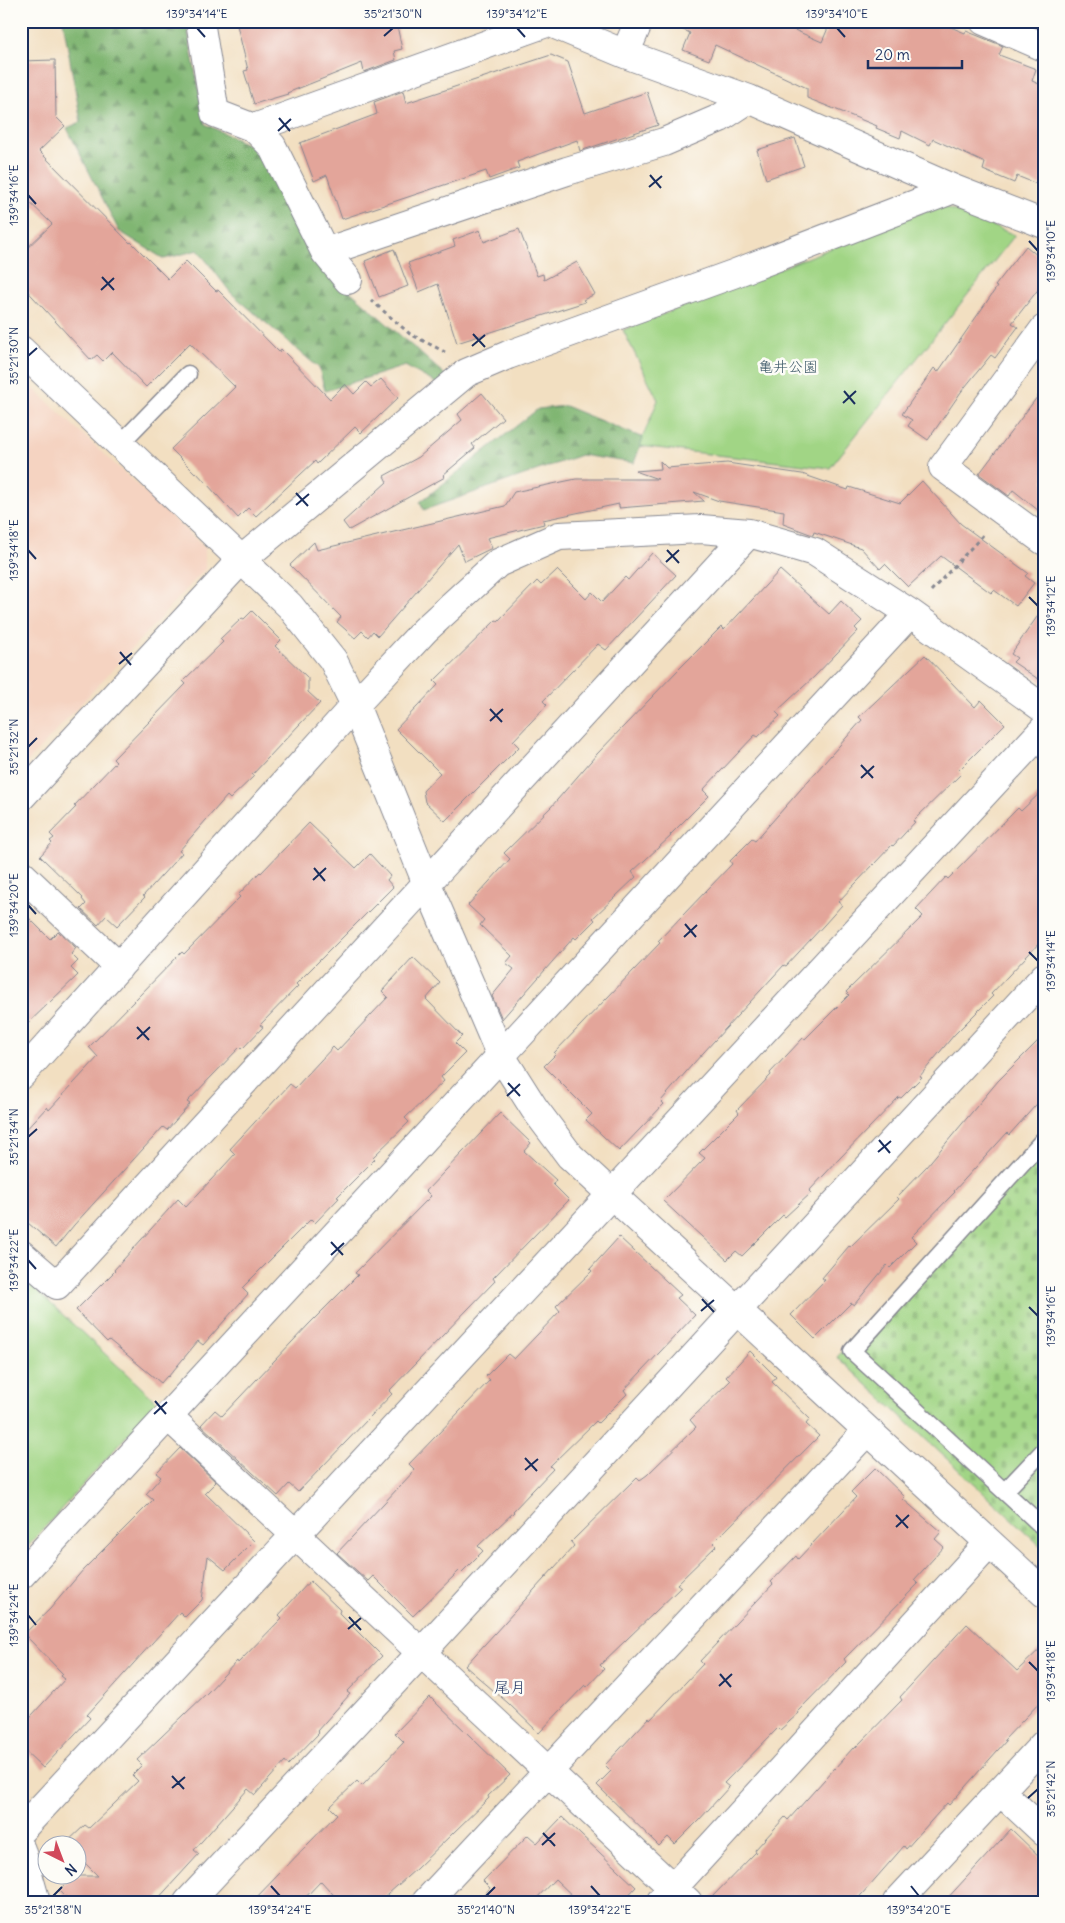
<svg xmlns="http://www.w3.org/2000/svg" width="1065" height="1923" font-family="Delius,'Klee One',sans-serif">
<style>
.built{fill:#f5d3c1}
.green{fill:#a1d585;stroke:#5e8272}
.forest{fill:url(#forest-firs);stroke:#4e7268}
.cemetery{fill:url(#cemetery-stones);stroke:#5e8272}
.building{fill:#e3a59a}
.lines{fill:none;stroke-linecap:round;stroke-linejoin:round}
.service-casing{stroke:#868790;stroke-width:19}
.minor-casing{stroke:#868790;stroke-width:30}
.tertiary-casing{stroke:#868790;stroke-width:30}
.path{stroke:#868790;stroke-width:3;stroke-dasharray:4 4;stroke-linecap:butt}
.service{stroke:#fff;stroke-width:16}
.minor{stroke:#fff;stroke-width:28}
.tertiary{stroke:#fff;stroke-width:28}
.ticks{fill:none;stroke:#1b2f5e;stroke-width:2}
.labels{text-anchor:middle;stroke-width:5;stroke-linejoin:round;paint-order:stroke}
.park-label{font-size:15px;fill:#3c5868;stroke:#fdfcf7}
.neighbourhood-label{font-size:16px;fill:#1b2f5e;stroke:#fdfcf7}
.neatline{fill:none;stroke:#1b2f5e;stroke-width:2}
.ticks-label{font-size:12px;text-anchor:middle;fill:#1b2f5e}
</style>
<defs>
<pattern id="forest-firs" width="22" height="20" patternUnits="userSpaceOnUse" patternTransform="scale(1.25)"><rect width="22" height="20" fill="#80b672"/><path d="M5 1l3.5 6h-7zM16 11l3.5 6h-7z" fill="#689461"/></pattern>
<pattern id="cemetery-stones" width="16" height="16" patternUnits="userSpaceOnUse" patternTransform="scale(1.25)"><rect width="16" height="16" fill="#a1d585"/><path d="M2 7V4a2 2 0 0 1 4 0v3zM10 15v-3a2 2 0 0 1 4 0v3z" fill="#8ab775"/></pattern>
</defs>
<rect width="100%" height="100%" fill="#fdfcf7"/>
<filter id="ink" filterUnits="userSpaceOnUse"><feTurbulence type="fractalNoise" baseFrequency=".02" numOctaves="2"/><feDisplacementMap in="SourceGraphic" scale="10" xChannelSelector="R" yChannelSelector="G"/><feConvolveMatrix kernelMatrix="1 2 1 2 8 2 1 2 1" color-interpolation-filters="sRGB"/></filter>
<filter id="wash" filterUnits="userSpaceOnUse"><feTurbulence type="fractalNoise" baseFrequency=".0096" numOctaves="4" result="noise"/><feDisplacementMap in="SourceGraphic" scale="20" xChannelSelector="R" yChannelSelector="G"/><feGaussianBlur stdDeviation="1.12" result="paint"/><feColorMatrix in="noise" values="0 0 0 0 0 0 0 0 0 0 0 0 0 0 0 0 0 1.4 0 .05"/><feComposite in="paint" operator="in"/></filter>
<g filter="url(#wash)">
<rect width="100%" height="100%" fill="#f2dfc1"/>
<!-- built -->
<path class="built" d="M21,377l184,171v21l-184,200z"/>
<!-- green -->
<path class="green" d="M941,205l74,30 -185,233 -191,-22 19,-46 -35,-70z
M21,1276l136,126 -136,152z"/>
<!-- forest -->
<path class="forest" d="M63,21h123l19,103 56,27 56,111 128,113 -6,10 -34,-19 -80,25 -6,-23 -88,-75 -33,-43 -34,9 -45,-28 -52,-103 14,-6z
M565,406l78,32 -9,25 -53,-8 -157,55 -4,-8 118,-93z"/>
<!-- cemetery -->
<path class="cemetery" d="M1044,1144v405l-207,-192z"/>
<g id="blocks">
<!-- building -->
<path class="building" d="M236,21h160l6,28 -8,2 2,9 -32,12 -2,-9 -75,30 1,1 -34,10 -10,-33 4,-1z
M665,21h109l48,21 9,-21h105l29,12 1,-2 37,15 -4,9 37,14 -4,12 12,5v101l-27,-11 -3,7 -31,-13 2,-7 -52,-24 -3,6 -28,-14 -2,7 -24,-10 1,-2 -70,-28v-10l-92,-43 -6,15 -26,-10 7,-17z
M551,55l17,7 17,51 62,-21 11,33 -78,26 -3,-11 -60,22 2,6 -30,11 -3,-8 -144,48 -15,-44 -13,6 -14,-38 77,-29 -3,-12 29,-11 3,12z
M55,60l1,57 9,9 -26,25 91,92 1,-1 37,37 18,-18 30,30 2,-1 61,62 2,-3 49,50 15,-15 9,10 12,-12 5,5 10,-8 17,19 -37,35 -6,-6 -38,37 -2,-3 -59,55 -8,-8 -10,10 -42,-46 -1,1 -24,-24 64,-62 -45,-44 -44,44 -34,-35 -9,9 -6,-6 -6,5 -70,-76v-30l31,-30 -31,-30v-133z
M795,138l9,28 -38,13 -9,-29z
M519,229l18,47 6,-2 1,6 33,-18 18,32 -12,6 2,2 -128,41 -19,-59 -19,8 -11,-29 47,-17 -2,-6 27,-10 4,12z
M1026,246l18,15v21l-32,41 6,4 -23,31 -4,-3 -30,37 -33,48 -20,-14 4,-6 -10,-6 32,-46 4,4 59,-85 -2,-1z
M394,249l14,37 -29,11 -14,-36z
M1044,388v127l-31,-25 -4,6 -30,-22z
M482,393l21,25 -31,26 3,4 -32,27 2,2 -96,53 -6,-8 44,-40 -3,-6 35,-19 43,-37 -4,-6z
M660,461l7,7 60,-5 75,11 46,16 1,-3 51,16 22,-22 39,43 67,49 -3,3 9,7 -18,23 -22,-16 -3,3 -50,-37 -33,31 -23,-23 -5,5 -19,-21 -47,-16 -1,3 -3,-1 -27,-10 1,-13 -65,-10 -25,-9 10,9 -85,7 1,-1h-1v-3l-76,16 1,4 -57,14 5,10 -27,13 -7,-17 -80,92 -5,-5 -5,6 -6,-6 -7,7 -18,-16 4,-5 -51,-52 24,-23 3,8 188,-44 9,-14 62,-13h82l-23,-8 26,-2z
M652,553l24,22 -70,75 -8,-6 -55,57 4,4 -34,36 6,6 -74,74 -20,-19 -2,-11 17,-18 -44,-44 42,-44 -4,-4 62,-61 2,1 39,-40 4,4 16,-15 29,29 6,-7 10,10 23,-25 3,3z
M780,570l49,44 12,-13 21,20 -7,7 3,3 -44,46 -38,35 4,4 -22,21 -3,-2 -52,55 6,6 -39,39 1,1 -39,36 4,5 -43,41 2,2 -19,19 -2,-2 -72,82 -10,-23 22,-27 -8,-6 6,-7 -32,-31 4,-5 -16,-15 42,-46 -6,-6 47,-46 46,-53 81,-84 43,-43 3,3z
M1044,607v76l-31,-21 4,-4 -6,-4z
M252,611l29,29 -6,6 33,32v14l12,11 -21,22 -47,50 2,1 -24,23 -3,-3 -48,55 3,2 -39,43 2,1 -28,29 -11,-10 -8,9 -17,-16 5,-5 -4,-5 1,-1 -43,-42 12,-13 -2,-2 4,-3 -4,-4 26,-27 -2,-1 42,-44 -3,-3 73,-75 -3,-3 40,-39 -3,-3 22,-21 2,1z
M925,655l50,52 6,-7 24,24 -47,47 3,3 -48,47 2,1 -22,24 -1,-1 -54,57 4,3 -18,20 -38,41 -2,-1 -92,100 -31,36 3,3 -45,47 -33,-31 6,-6 -48,-48 12,-12 -2,-1 106,-110 -2,-2 74,-77 -2,-3 22,-22 3,2 107,-121 -3,-3z
M1044,789v149l-53,56 2,2 -39,39 -34,41 2,1 -21,21 -2,-1 -59,61 -31,33 2,2 -26,24 -2,-2 -41,41 -6,-5 -9,9 -64,-59 42,-43 -6,-5 40,-40 -2,-3 34,-35 -1,-2 33,-35 2,1 44,-44 -3,-3 77,-76 -7,-7 30,-32 2,2 70,-71 3,3z
M309,823l47,45 14,-14 20,22 -3,4 6,7 -97,97 2,2 -38,39 3,2 -21,22 -2,-2 -53,55 3,2 -23,26 -4,-3 -89,98 -18,22 -35,-30v-82l26,-28 2,3 49,-53 -9,-10 93,-95 2,2 56,-57 -2,-2 22,-23 1,1z
M21,910l29,29 8,-8 18,17 -5,6 7,7 -7,7 7,7 -57,55z
M413,957l27,26 -14,16 36,37 -7,7 10,10 -24,24 3,4 -39,37 4,4 -36,35 2,2 -38,38 2,1 -24,25 -4,-4 -69,69 6,6 -45,51 -5,-4 -30,36 -1,-1 -6,7 -52,-43 -2,2 -31,-32 39,-39 -1,-1 64,-71 8,8 49,-53 -5,-5 60,-65 5,4 38,-41 4,4 51,-54 -6,-6z
M1044,1035v61l-35,39 -2,-2 -53,58 1,1 -44,45 5,5 -26,26 -3,-3 -33,40 -3,-2 -36,36 -24,-24 34,-35 -3,-2 27,-32 1,1 49,-48 -2,-2 29,-30 72,-86z
M500,1113l31,30 -7,8 32,29 -3,4 16,16 -76,78 2,3 -106,110 3,3 -94,98 -9,-8 -11,12 -77,-71 14,-15 7,6 87,-92 49,-49 -3,-2 76,-77 -5,-5z
M619,1237l62,58 -4,3 18,17 -71,75 3,4 -29,29 -2,-2 -46,45 3,3 -40,42 1,1 -36,34 5,5 -21,21 -2,-2 -47,46 -40,-40 -5,5 -31,-28 78,-83 -6,-6 81,-84 -4,-4 22,-22 6,5 46,-48 -4,-5 36,-35 -2,-2z
M750,1351l26,26 -4,5 38,37 -4,5 13,12 -106,107 3,3 -39,38 4,3 -81,78 4,4 -17,18 -2,-2 -46,48 -31,-30 -43,-37 109,-120 -3,-4 66,-65 3,3 7,-5 49,-48 -6,-7 40,-39 -4,-4z
M180,1448l36,34 -11,11 49,48 -29,29 -17,-14 -6,44 -17,17 -5,-5 -93,103 3,3 -47,50 -22,-21v-20l44,-48 -4,-3 2,-2 -39,-40 26,-25 33,-39 70,-70 -7,-6 15,-17 -5,-4z
M875,1468l30,29 -2,2 38,33 -6,7 9,8 -30,33 4,4 -74,75 2,3 -48,49 1,2 -19,17 -2,-2 -54,55 5,4 -30,33 -24,24 -7,-7 -9,9 -62,-61 14,-14 -6,-6 44,-47 1,2 53,-56 -3,-3 73,-77 -2,-2 25,-26 2,3 58,-62 -5,-5z
M310,1581l30,29 -1,3 43,43 -35,36 3,2 -33,37 2,2 -31,32 -3,-4 -30,34 -7,-6 -54,61 5,4 -44,48h-84l-12,-12 14,-14h25l-20,-20v-10l-13,-2 20,-19 4,3 49,-47 -6,-6 10,-10 -5,-5 71,-68 29,-31 1,2 44,-45 -3,-3z
M967,1624l50,47 27,-26v53l-40,42 2,1 -57,64 -2,-2 -41,46 -2,-3 -49,56h-148l49,-50 -1,-2 30,-33 3,3 65,-72 1,1 48,-49 -2,-3z
M430,1697l80,78 -22,21 1,2 -73,71 -37,33h-39l-19,-21 -20,21h-49l85,-88 -7,-7 27,-26 5,5 42,-44 -9,-9z
M562,1817l74,70 -14,15h-43l-24,-23 -22,23h-55l12,-14 -7,-7 45,-46 9,8z
M1011,1829l33,32v41h-100z"/>
</g>
</g>
<g filter="url(#ink)">
<use href="#blocks" fill-opacity="0" stroke="#868790" stroke-width="1"/>
<g class="lines">
<!-- service casing -->
<g class="service-casing">
<path id="service" d="M120,444l68,-70
M1044,1139l-192,212 192,177
M1005,1491l39,-41"/>
</g>
<!-- minor casing -->
<g class="minor-casing">
<path id="minor" d="M200,21l15,92 39,15 18,18 53,106 23,28
M546,21l79,33 124,45 205,90 90,35
M984,21l60,26
M625,54l14,-33
M254,128l295,-106
M325,252l242,-81 97,-29 56,-24 29,-19
M1044,329l-101,138 101,74
M21,797l220,-237 225,-187 42,-18 225,-81 221,-85
M21,874l98,93
M21,1075l334,-370 70,-75 73,-67 61,-27 142,-7 48,4 66,19 95,61 134,96
M21,1254l36,31 692,-752
M168,1416l520,486
M21,1575l889,-962
M1000,1791l44,41
M21,1830l1023,-1101
M21,1850l15,52
M661,1901l328,-358
M188,1902l233,-249 623,-676
M426,1902l441,-471
M897,1902l147,-158"/>
</g>
<!-- tertiary casing -->
<g class="tertiary-casing">
<path id="tertiary" d="M21,350l269,256 43,54 22,45 72,179 74,172 33,52 36,48 474,437"/>
</g>
<!-- path -->
<path class="path" d="M371,300l39,34 35,18
M931,591l54,-58"/>
<!-- service -->
<use href="#service" class="service"/>
<!-- minor -->
<use href="#minor" class="minor"/>
<!-- tertiary -->
<use href="#tertiary" class="tertiary"/>
</g>
</g>
<!-- ticks -->
<path class="ticks" d="M197,28l8,9M517,28l8,9M837,28l8,9M384,36l9,-8M279,118l11,13M278,131l13,-12M650,175l11,13M649,187l13,-11M28,195l8,9M1029,241l9,10M102,277l12,13M101,290l13,-12M473,334l12,13M472,346l13,-11M28,356l9,-8M844,391l11,13M843,403l13,-12M296,493l12,13M296,505l13,-11M28,550l8,9M667,550l12,13M666,562l13,-12M1029,597l9,9M120,652l11,13M119,664l13,-11M490,709l12,13M490,721l13,-12M28,747l9,-9M861,765l12,13M861,778l13,-12M314,868l11,13M313,880l13,-12M28,905l8,9M685,924l11,13M684,937l13,-12M1029,952l9,9M137,1027l12,13M137,1039l13,-12M508,1083l12,13M507,1096l13,-12M28,1137l9,-8M879,1140l11,13M878,1152l13,-11M331,1242l12,13M331,1255l13,-12M28,1260l8,9M702,1299l12,13M1029,1307l9,9M701,1311l13,-11M155,1401l11,13M154,1414l13,-12M525,1458l12,13M525,1470l13,-11M896,1515l12,13M896,1527l13,-12M28,1615l8,10M349,1617l12,13M348,1629l13,-11M1029,1662l9,9M720,1674l11,13M719,1686l13,-12M172,1776l12,13M172,1788l13,-11M1028,1798l10,-9M543,1833l12,13M542,1845l13,-12M271,1886l9,10M591,1886l9,10M911,1886l8,10M53,1896l9,-9M486,1896l9,-9"/>
<g class="labels">
<!-- park labels -->
<g class="park-label">
<text x="788" y="372">亀井公園</text>
</g>
<!-- neighbourhood labels -->
<g class="neighbourhood-label">
<text x="510" y="1693">尾月</text>
</g>
</g>
<!-- margin -->
<rect width="1065" height="1923" fill="none" stroke="#fdfcf7" stroke-width="55"/>
<!-- north arrow -->
<g transform="translate(62 1860) rotate(138)"><circle r="24" fill="#fdfcf7" stroke="#a3aaba"/>
<path d="M0-4L9 19L0 12L-9 19Z" fill="#d1495b"/>
<text y="-8" font-size="14" font-weight="bold" text-anchor="middle" fill="#1b2f5e">N</text>
</g>
<!-- scale -->
<path d="M868 60v8h94v-8" fill="none" stroke="#1b2f5e" stroke-width="2.5"/>
<text x="875" y="60" font-size="15" fill="#1b2f5e" stroke="#fdfcf7" stroke-width="4" paint-order="stroke">20 m</text>
<rect x="28" y="28" width="1010" height="1868" class="neatline"/>
<g class="ticks-label">
<text x="197" y="18">139°34'14"E</text>
<text x="393" y="18">35°21'30"N</text>
<text x="517" y="18">139°34'12"E</text>
<text x="837" y="18">139°34'10"E</text>
<text transform="translate(14 195) rotate(-90)" y="4">139°34'16"E</text>
<text transform="translate(1051 251) rotate(-90)" y="4">139°34'10"E</text>
<text transform="translate(14 356) rotate(-90)" y="4">35°21'30"N</text>
<text transform="translate(14 550) rotate(-90)" y="4">139°34'18"E</text>
<text transform="translate(1051 606) rotate(-90)" y="4">139°34'12"E</text>
<text transform="translate(14 747) rotate(-90)" y="4">35°21'32"N</text>
<text transform="translate(14 905) rotate(-90)" y="4">139°34'20"E</text>
<text transform="translate(1051 961) rotate(-90)" y="4">139°34'14"E</text>
<text transform="translate(14 1137) rotate(-90)" y="4">35°21'34"N</text>
<text transform="translate(14 1260) rotate(-90)" y="4">139°34'22"E</text>
<text transform="translate(1051 1316) rotate(-90)" y="4">139°34'16"E</text>
<text transform="translate(14 1615) rotate(-90)" y="4">139°34'24"E</text>
<text transform="translate(1051 1671) rotate(-90)" y="4">139°34'18"E</text>
<text transform="translate(1051 1789) rotate(-90)" y="4">35°21'42"N</text>
<text x="53" y="1914">35°21'38"N</text>
<text x="280" y="1914">139°34'24"E</text>
<text x="486" y="1914">35°21'40"N</text>
<text x="600" y="1914">139°34'22"E</text>
<text x="919" y="1914">139°34'20"E</text>
</g>
</svg>
